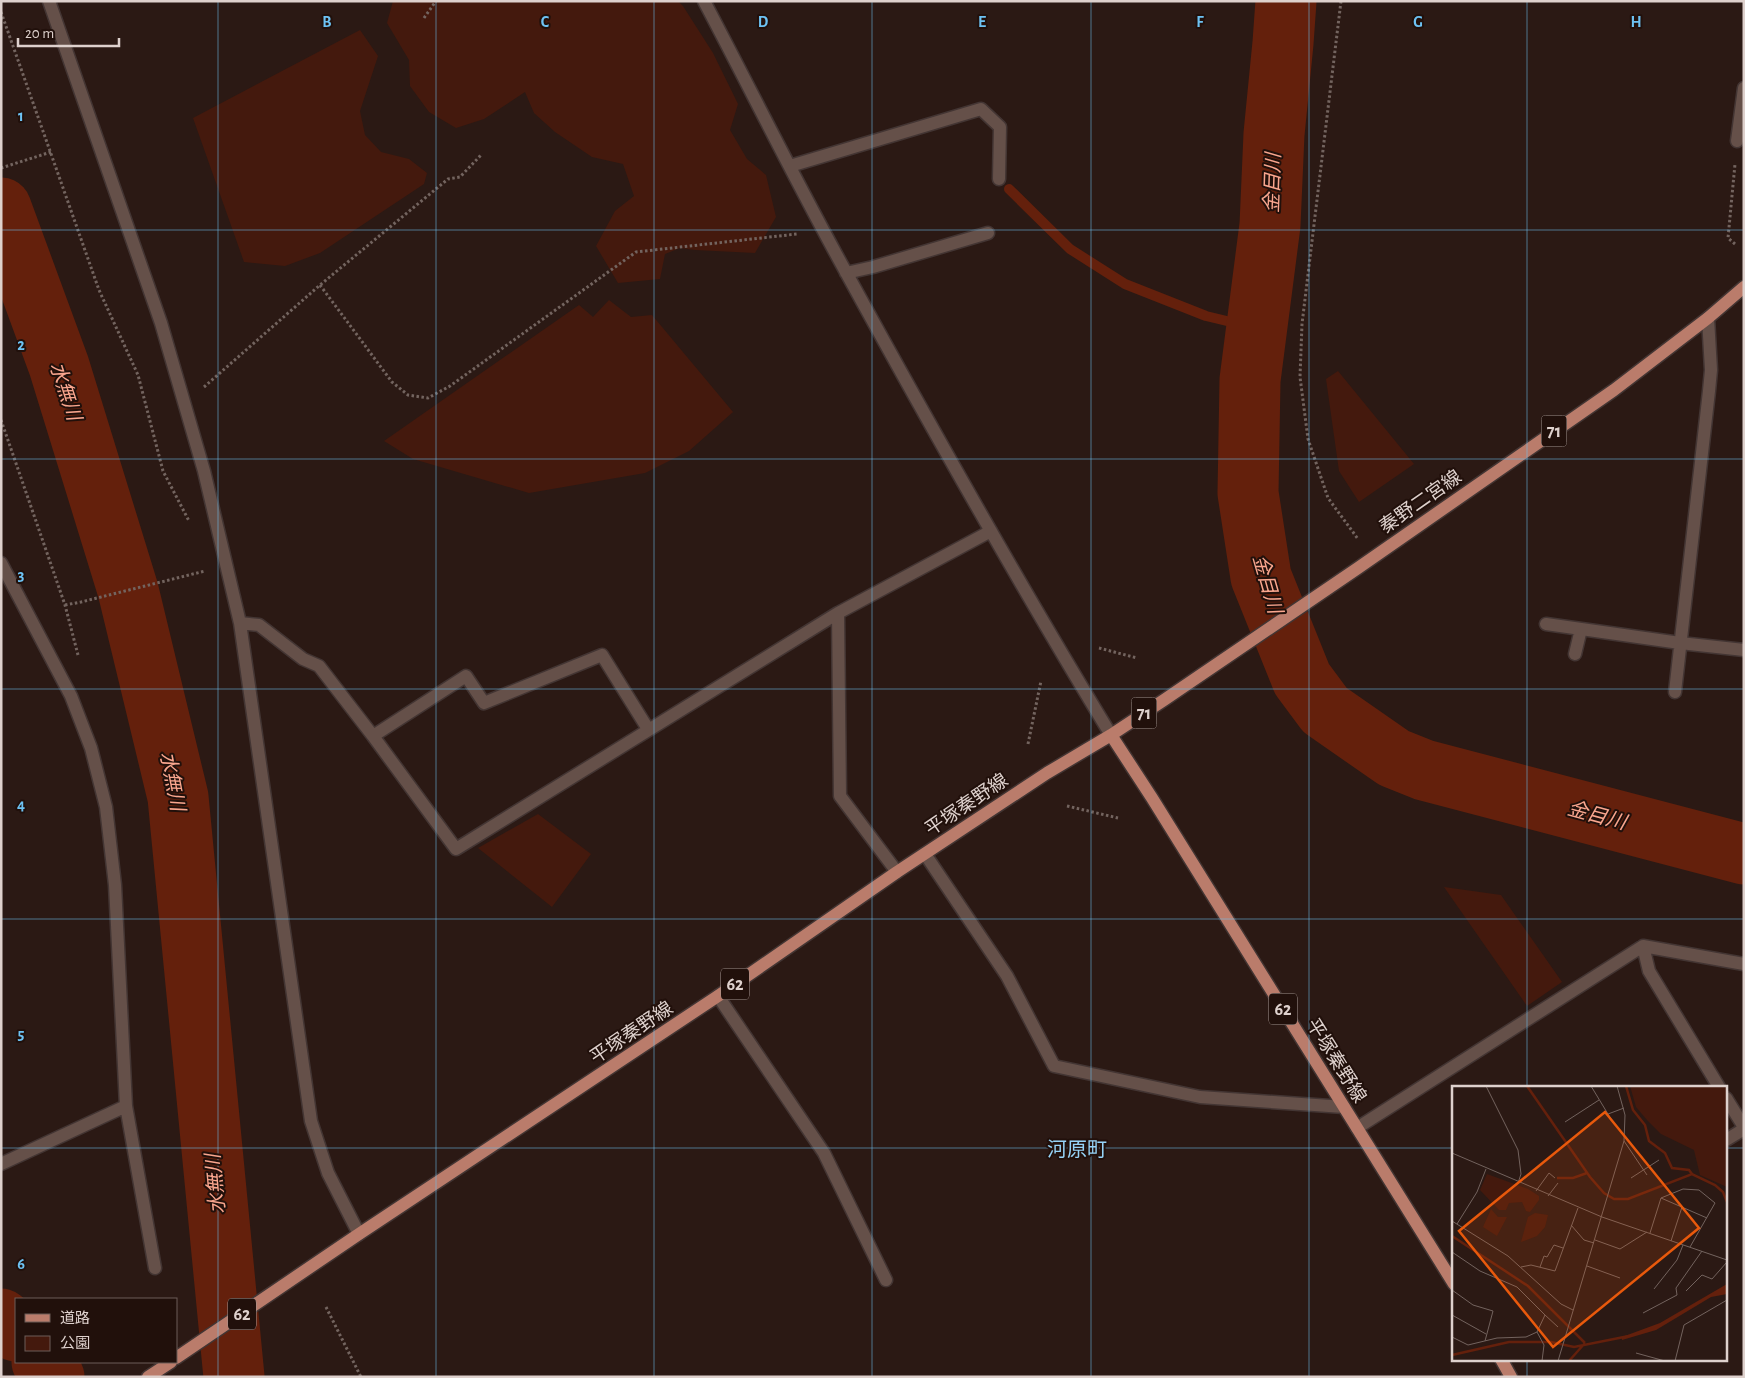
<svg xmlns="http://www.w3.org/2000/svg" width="1745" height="1378" font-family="'Alegreya Sans','Noto Sans JP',sans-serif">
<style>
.green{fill:#44190d}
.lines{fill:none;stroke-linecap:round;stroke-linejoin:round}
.stream{stroke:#64200c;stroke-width:10}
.river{stroke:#64200c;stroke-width:61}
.minor-casing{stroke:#433533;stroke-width:15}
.major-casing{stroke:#433533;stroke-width:15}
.path{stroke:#73645f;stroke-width:3;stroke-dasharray:2.5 2.5;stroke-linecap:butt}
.minor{stroke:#655049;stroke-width:12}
.major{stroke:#ba7c6b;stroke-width:12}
.grid{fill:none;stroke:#6dc2f3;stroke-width:1;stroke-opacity:0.55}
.labels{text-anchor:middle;stroke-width:4;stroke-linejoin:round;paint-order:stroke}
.shield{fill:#21100b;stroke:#a59793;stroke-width:1}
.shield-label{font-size:18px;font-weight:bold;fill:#ded1cd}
.street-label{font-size:19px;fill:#ded1cd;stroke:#21100b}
.water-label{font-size:20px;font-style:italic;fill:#faa68e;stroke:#21100b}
.neighbourhood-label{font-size:20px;fill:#96d3f7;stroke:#21100b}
.inset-river{fill:none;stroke:#64200c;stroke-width:2.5}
.inset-road{fill:none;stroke:#73635e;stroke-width:1}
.view{fill:#e8590c;fill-opacity:0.15;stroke:#e8590c;stroke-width:2.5}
.inset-edge{fill:none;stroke:#ded1cd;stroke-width:2.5}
.grid-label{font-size:16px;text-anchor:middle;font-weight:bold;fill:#6dc2f3;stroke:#21100b;stroke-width:4;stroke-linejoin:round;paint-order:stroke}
</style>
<rect width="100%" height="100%" fill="#2b1914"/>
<!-- green -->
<path class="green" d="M393,1h285l5,5 30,47 25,51 -8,26 17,29 19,16 10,42 -21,36 -60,-3 -15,-2 -15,6 -5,25 -42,4 -22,-37 19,-35 19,-15 -11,-32 -31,-7 -37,-25 -21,-19 -9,-21 -41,27 -28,9 -27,-16 -19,-26 -1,-26 -22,-37z
M360,30l18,26 -18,55 5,24 16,17 28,7 18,14 -3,11 -104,69 -35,13 -41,-4 -51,-144z
M609,300l22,17 21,-2 81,97 -44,39 -44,22 -116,20 -116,-34 -29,-18 195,-136 14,12z
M1338,371l76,93 -55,38 -20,-31 -13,-92z
M538,814l53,40 -39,53 -74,-59z
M1444,887l57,8 61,87 -35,24z"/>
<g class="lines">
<!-- stream -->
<path class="stream" d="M1009,189l61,60 55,35 81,32 50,12"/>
<!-- river -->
<path class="river" d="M1286,1l-3,42 -9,91 -4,91 -20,155 -2,113 13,84 41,102 23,31 69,48 30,12 320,84
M1,208l58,158 69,224 50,207 56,580
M1,1319l15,12
M42,1362l12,15"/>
<!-- minor casing -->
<g class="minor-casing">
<path id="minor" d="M49,1l112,322 43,148 36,152 71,498 17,52 31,61
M704,1c48,91 93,183 143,273 85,155 172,310 264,461
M1737,141l7,-53
M790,166l191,-57 19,18 -1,52
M846,273l27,-6 115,-34
M1,563l70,133 20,52 15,59 9,78 11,221 -125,58
M838,613l2,183 57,76
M240,623l19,2 44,34 16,7 54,70 83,113 382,-236 153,-82
M1546,624l134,19 64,7
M1575,654l6,-25
M1675,692l34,-301 2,-21 -3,-52
M373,736l93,-60 18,27 118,-48 46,74
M925,854l82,122 47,90 146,31 144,10
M1643,946l6,25 70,116
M718,996l106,157 62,127
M1726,1098l18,29
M126,1106l29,162
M1357,1128l286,-182 101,18
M1726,1140l18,-11"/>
</g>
<!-- major casing -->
<g class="major-casing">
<path id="major" d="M1111,735l41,63 302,486
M176,1358l183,-124 359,-238 179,-124 150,-99 64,-38 53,-35 194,-132 256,-178 94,-72 36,-31
M1501,1359l10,18
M148,1377l23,-15"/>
</g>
<!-- path -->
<path class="path" d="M1341,1l-39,323 -2,53 8,62 20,59 30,41
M1,12l98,278 39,85 25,96 26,50
M424,18l12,-17
M1,168l50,-16
M1735,244l-7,-6 7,-74
M320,285l72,97 16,13 20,3 22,-12 186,-134 161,-18
M204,387l116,-102 128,-106 12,-2 22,-23
M1,420l64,185 13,50
M65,605l16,-3 124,-31
M1099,648l38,10
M1028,744l13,-63
M1067,806l51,12
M326,1307l35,70"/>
<!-- minor -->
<use href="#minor" class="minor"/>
<!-- major -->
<use href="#major" class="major"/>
</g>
<!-- grid -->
<path class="grid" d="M218,1v1376M436,1v1376M654,1v1376M872,1v1376M1091,1v1376M1309,1v1376M1527,1v1086M1,230h1743M1,459h1743M1,689h1743M1,919h1743M1,1148h1453M1726,1148h18M1527,1359v18"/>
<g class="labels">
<!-- shield labels -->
<g class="shield">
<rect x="1541.5" y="415.5" width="25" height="31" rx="4"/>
<rect x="1131.5" y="697.5" width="25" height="31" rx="4"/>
<rect x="721" y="968.5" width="28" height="31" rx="4"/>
<rect x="1269" y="993.5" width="28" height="31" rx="4"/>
<rect x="228" y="1298.5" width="28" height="31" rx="4"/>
</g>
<g class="shield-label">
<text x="1554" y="437">71</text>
<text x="1144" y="719">71</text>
<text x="735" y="990">62</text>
<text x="1283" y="1015">62</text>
<text x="242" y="1320">62</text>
</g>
<!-- street labels -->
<g class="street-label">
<text transform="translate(1420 501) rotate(-35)" y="7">秦野二宮線</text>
<text transform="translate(966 804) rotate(-34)" y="7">平塚秦野線</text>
<text transform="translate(631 1032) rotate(-34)" y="7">平塚秦野線</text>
<text transform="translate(1337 1060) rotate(58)" y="7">平塚秦野線</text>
</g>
<!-- water labels -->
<g class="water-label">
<text transform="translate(1272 183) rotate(-88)" y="7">金目川</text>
<text transform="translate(66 391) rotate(72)" y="7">水無川</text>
<text transform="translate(1268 584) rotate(74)" y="7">金目川</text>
<text transform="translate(173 781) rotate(79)" y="7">水無川</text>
<text transform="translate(1597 815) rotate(15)" y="7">金目川</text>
<text transform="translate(215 1184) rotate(-95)" y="7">水無川</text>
</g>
<!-- neighbourhood labels -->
<g class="neighbourhood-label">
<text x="1077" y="1156">河原町</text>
</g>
</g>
<!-- overview -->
<g transform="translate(1452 1086)">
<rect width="275" height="275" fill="#2b1914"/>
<path d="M178,0h97v101l-27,-12 -6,-25 -33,-16 -14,-14 -11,-13zM35,88l41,15 11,7v4l-9,12 -4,-1 -4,-9 -13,1 -3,7h-7l-19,-20zM39,123l7,8h9l-10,19 -14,-9zM83,127l13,2 -3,12 -8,9 -16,6 7,-25z" fill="#44190d"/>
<path d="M275,198v10l-16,3 -55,33 -34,10v-3l38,-14z" fill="#64200c"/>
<path class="inset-river" d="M75,0l63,91 14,16 10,6h14l64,-25 23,11 8,7 4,10M174,0l7,24 12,15 4,16 16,12 7,15 17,2 3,4M105,92h16l14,-5M0,150l76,50 57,57M0,269l57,-13h42l23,5 55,-11M117,275l16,-18"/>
<path class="inset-road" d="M34,0l32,64 3,24 -3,9M139,0l23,38M156,28l16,-6M113,36l34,-22M172,55l23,34M0,67l150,64M179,92l28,-18M84,105l13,-18 6,5M96,110l10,-13M209,112l46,20M150,131l125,43M0,135l56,35 53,48 12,6M5,138l20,-32 9,-23M119,139l13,15 10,3M198,147l11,-35 22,-9 16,1 16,13 -25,44M143,154l25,9 27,-17M219,155l11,-34M0,166l28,19 37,16 28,28 -8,17 -11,5 -29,1 -29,7 -16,-8M135,180l33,12M69,181l10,-2 24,6 23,-63M88,181l4,-11 3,1 7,-12 9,3M202,203l23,-29 6,-15M0,204l21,15 20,6 -8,30M234,205l16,-16 10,4 15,-17M191,227l34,-18 -1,-7 26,-37M0,229l34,19M93,229l13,12M85,246l7,13 -2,16M184,267l29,8M106,275l66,-220 1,-26 -8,-29M223,275l9,-36 43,-25"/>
<path class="view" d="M153,26l94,116 -146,119 -94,-116z"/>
<rect width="275" height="275" class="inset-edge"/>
</g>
<g class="grid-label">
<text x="327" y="27">B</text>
<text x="545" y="27">C</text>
<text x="763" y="27">D</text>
<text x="982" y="27">E</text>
<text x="1200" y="27">F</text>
<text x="1418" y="27">G</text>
<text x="1636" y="27">H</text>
<text x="21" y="121">1</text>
<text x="21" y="350">2</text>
<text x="21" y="580">3</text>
<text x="21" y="810">4</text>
<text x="21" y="1039">5</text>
<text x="21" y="1269">6</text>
</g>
<!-- border -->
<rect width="1745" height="1378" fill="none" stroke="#ded1cd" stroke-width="5"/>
<!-- legend -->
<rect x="15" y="1298" width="162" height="65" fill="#21100b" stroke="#6d5d59"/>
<rect x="25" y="1314" width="25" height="8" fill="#ba7c6b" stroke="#6d5d59"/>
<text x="60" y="1323" font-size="15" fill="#ded1cd">道路</text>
<rect x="25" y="1336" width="25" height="15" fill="#44190d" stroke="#6d5d59"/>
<text x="60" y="1348" font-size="15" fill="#ded1cd">公園</text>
<!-- scale -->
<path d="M18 38v8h101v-8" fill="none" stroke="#ded1cd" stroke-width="2.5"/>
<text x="25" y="38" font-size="15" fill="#ded1cd" stroke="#21100b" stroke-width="4" paint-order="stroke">20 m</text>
</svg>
